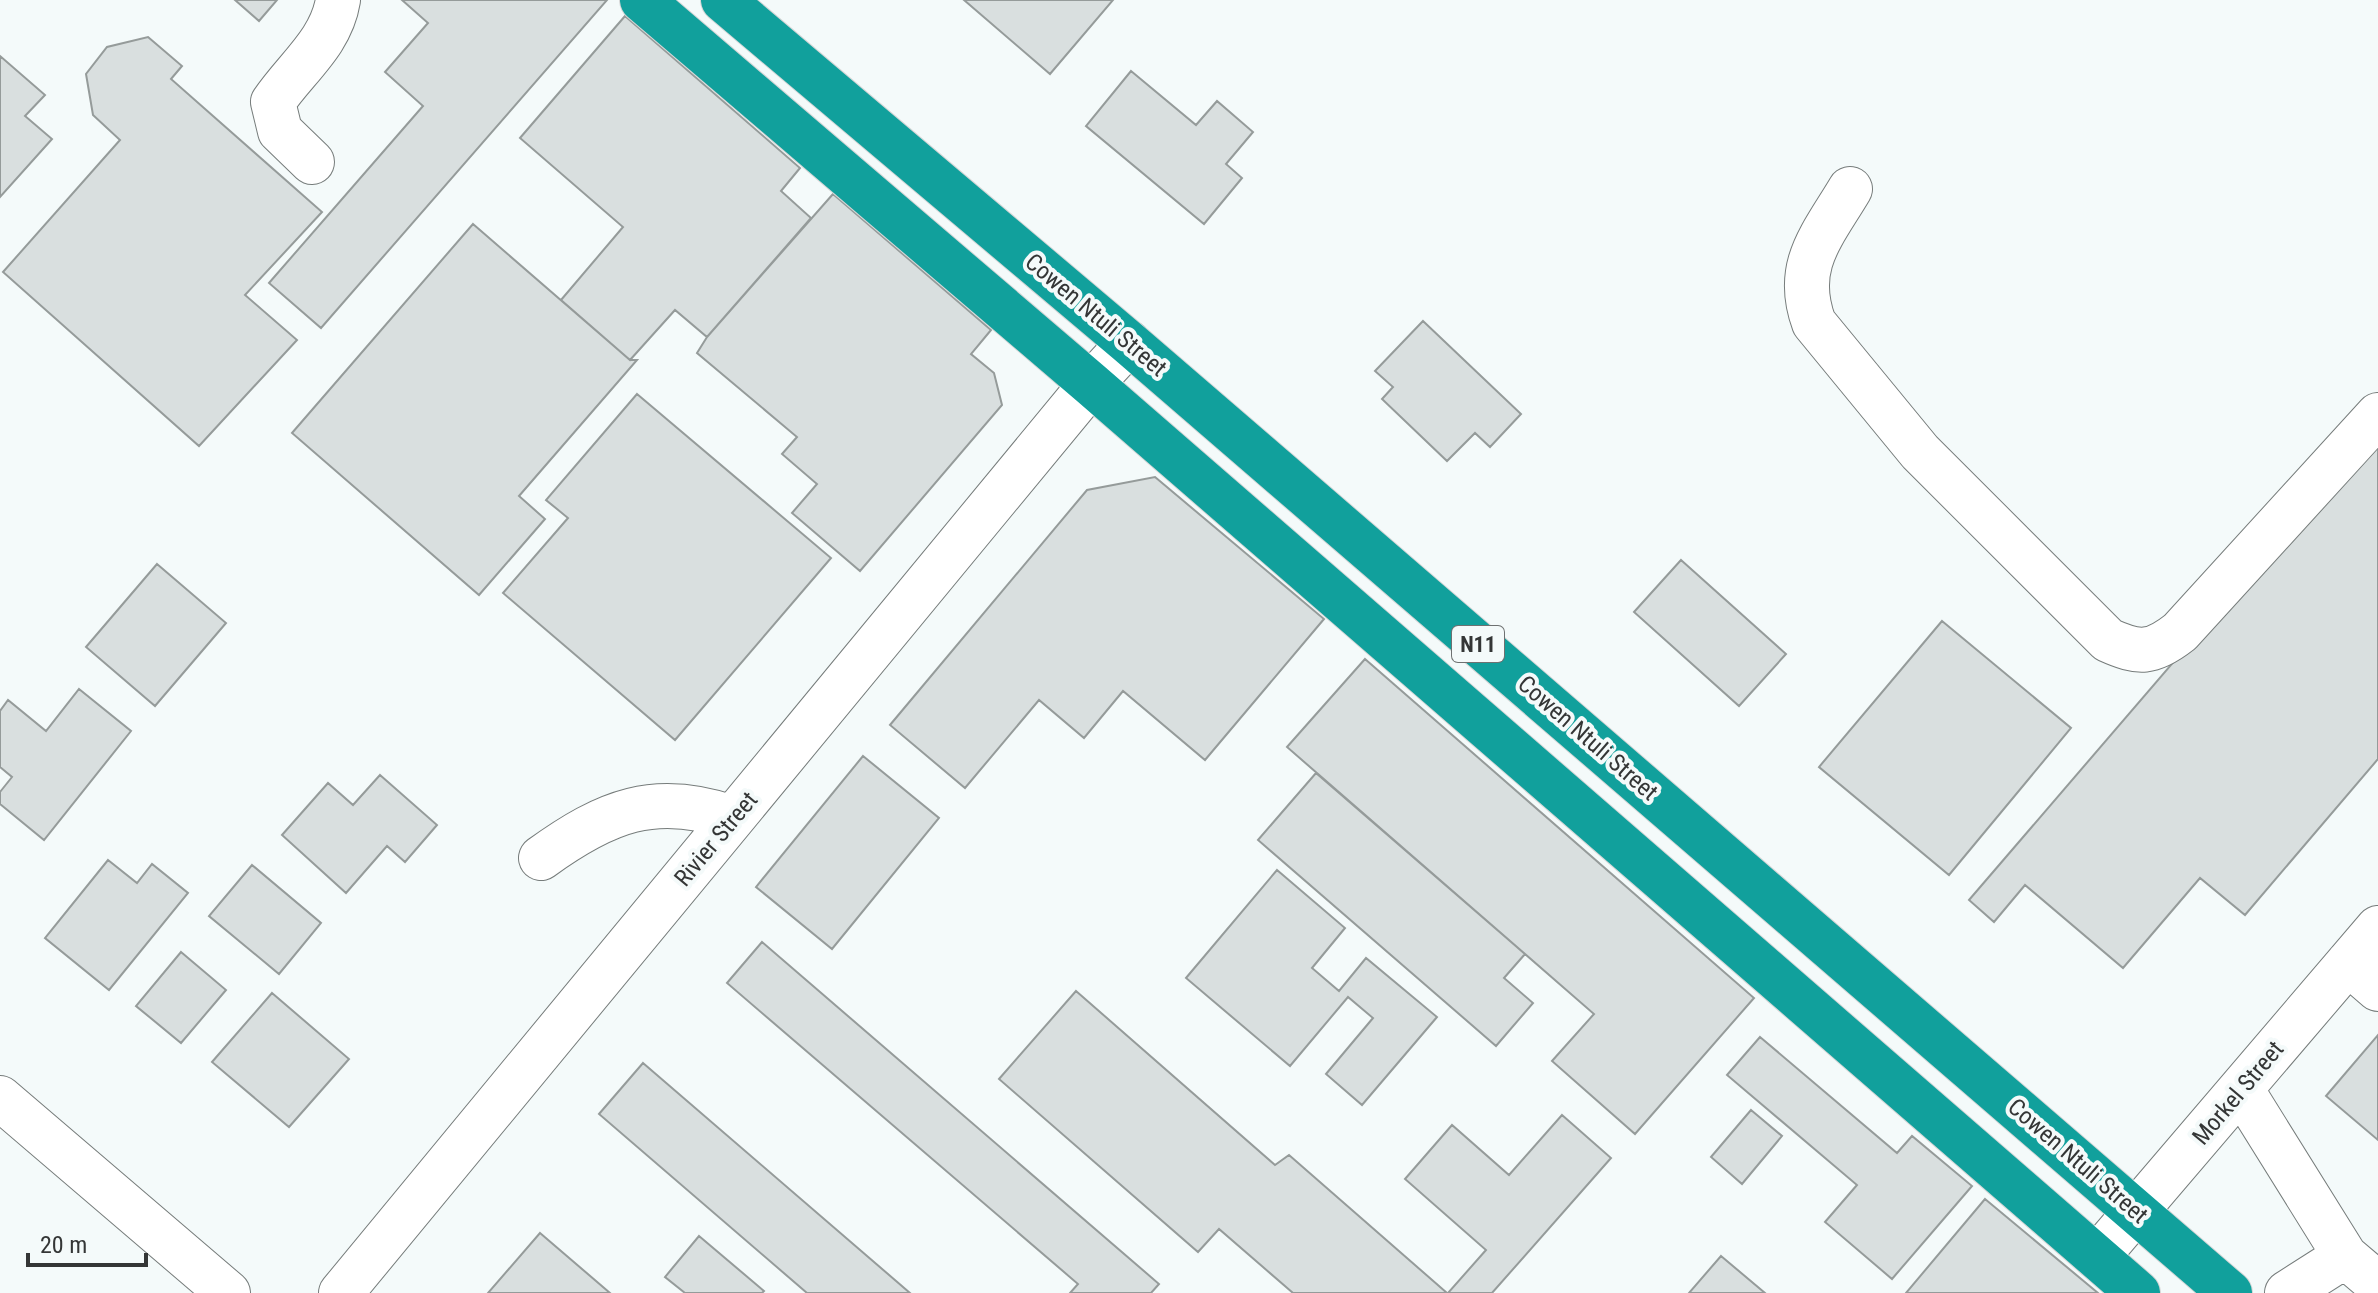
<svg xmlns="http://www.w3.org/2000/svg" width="2378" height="1293" font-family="'Roboto Condensed',sans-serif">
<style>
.building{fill:#d9dfdf;stroke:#959b9a;stroke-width:2}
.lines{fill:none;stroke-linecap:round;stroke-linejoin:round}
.minor-casing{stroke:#767c7b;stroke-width:46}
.highway-casing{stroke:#d6d7d7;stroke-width:46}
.minor{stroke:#fff;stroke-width:44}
.highway{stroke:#11a09c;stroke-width:44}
.labels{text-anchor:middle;stroke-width:8;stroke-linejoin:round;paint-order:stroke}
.shield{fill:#f4fafa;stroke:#6e7171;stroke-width:2}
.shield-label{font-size:22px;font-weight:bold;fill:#343636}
.street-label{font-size:24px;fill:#343636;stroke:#f4fafa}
</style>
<rect width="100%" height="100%" fill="#f4fafa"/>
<!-- building -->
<path class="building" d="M235,0h42l-18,21z
M402,0h205l-286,328 -52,-45 154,-177 -38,-34 43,-49z
M964,0h149l-63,74z
M625,16l175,152 -19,23 30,27 -104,119 -32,-27 -45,50 -69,-60 62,-73 -103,-89z
M148,37l34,29 -11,13 151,133 -77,83 52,45 -98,106 -196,-174 117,-132 -27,-25 -7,-41 21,-27z
M0,56l45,39 -20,21 27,23 -52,58z
M1131,71l65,54 21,-24 36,31 -27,32 16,14 -38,46 -118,-98z
M833,194l158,136 -20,24 23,19 8,32 -142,166 -68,-58 25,-29 -35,-30 15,-17 -100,-84 10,-16z
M473,224l157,136h7l-118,136 26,23 -66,76 -187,-162z
M1423,321l98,93 -31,33 -15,-14 -28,28 -65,-62 11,-12 -18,-16z
M637,394l194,164 -156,182 -172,-147 65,-75 -22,-18z
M2378,424v335l-133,156 -45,-37 -77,90 -98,-83 -31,37 -25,-22z
M1155,477l169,142 -119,141 -82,-69 -39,47 -45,-38 -74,88 -75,-63 197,-235z
M1681,560l105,94 -47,52 -105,-94z
M157,564l69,59 -71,83 -69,-59z
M1942,621l129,107 -122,147 -130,-108z
M1365,659l389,339 -119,136 -83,-73 42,-47 -307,-267z
M79,689l52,42 -87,109 -44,-36v-12l12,-15 -12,-10v-56l8,-11 38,31z
M863,756l76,62 -107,131 -76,-62z
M1316,773l209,181 -21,24 29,25 -37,43 -238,-206z
M380,775l57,50 -32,37 -18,-16 -41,47 -64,-58 46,-52 25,22z
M108,860l29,23 15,-19 36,29 -79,97 -64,-52z
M252,865l69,58 -42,51 -70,-58z
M1277,870l68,58 -33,40 27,23 27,-33 71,59 -75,88 -36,-31 47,-56 -25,-21 -58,69 -104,-88z
M762,942l397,342 -8,9h-81l8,-9 -351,-301z
M181,952l45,38 -45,53 -45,-37z
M1076,991l199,174 14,-10 158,138h-154l-74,-64 -21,23 -199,-173z
M272,993l77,66 -60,68 -77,-65z
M2378,1035v105l-52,-44z
M1760,1037l137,116 15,-17 60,50 -80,93 -67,-57 32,-37 -130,-110z
M643,1063l267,230h-103l-208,-179z
M1751,1110l31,26 -40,48 -31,-27z
M1562,1115l49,43 -119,135h-44l38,-43 -81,-71 47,-54 57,50z
M1985,1199l113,94h-192z
M540,1233l70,60h-122z
M699,1236l65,55 -2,2h-77l-20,-16z
M1721,1256l44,37h-76z"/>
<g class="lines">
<!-- minor casing -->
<g class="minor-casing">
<path id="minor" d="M312,162l-32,-31 -7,-29c23,-34 58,-59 65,-102
M1850,189c-28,47 -57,77 -36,134l106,129 188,188c31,14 44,14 72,-8l198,-217
M541,858c65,-47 114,-67 192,-40
M2348,963l30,26
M2241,1089l104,167
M0,1098l228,195
M2097,1257l281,-329
M341,1293l750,-909 38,-41
M2287,1293l58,-37 33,28"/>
</g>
<!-- highway casing -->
<g class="highway-casing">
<path id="highway" d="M642,0l449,384 1047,909
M723,0l406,343 1101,950"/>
</g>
<!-- minor -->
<use href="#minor" class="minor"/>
<!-- highway -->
<use href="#highway" class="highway"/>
</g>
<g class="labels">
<!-- shield labels -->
<rect class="shield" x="1452" y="626" width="52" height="36" rx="6"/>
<g class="shield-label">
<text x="1478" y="652">N11</text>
</g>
<!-- street labels -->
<g class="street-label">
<text transform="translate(1096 315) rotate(40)" y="8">Cowen Ntuli Street</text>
<text transform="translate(1588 738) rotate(41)" y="8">Cowen Ntuli Street</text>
<text transform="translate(716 839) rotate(-50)" y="8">Rivier Street</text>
<text transform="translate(2238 1093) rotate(-50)" y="8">Morkel Street</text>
<text transform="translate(2078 1161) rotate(41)" y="8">Cowen Ntuli Street</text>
</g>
</g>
<!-- scale -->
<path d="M28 1253v12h118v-12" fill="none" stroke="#343636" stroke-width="4"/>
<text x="40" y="1253" font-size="24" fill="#343636" stroke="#f4fafa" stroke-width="6" paint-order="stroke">20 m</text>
</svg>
